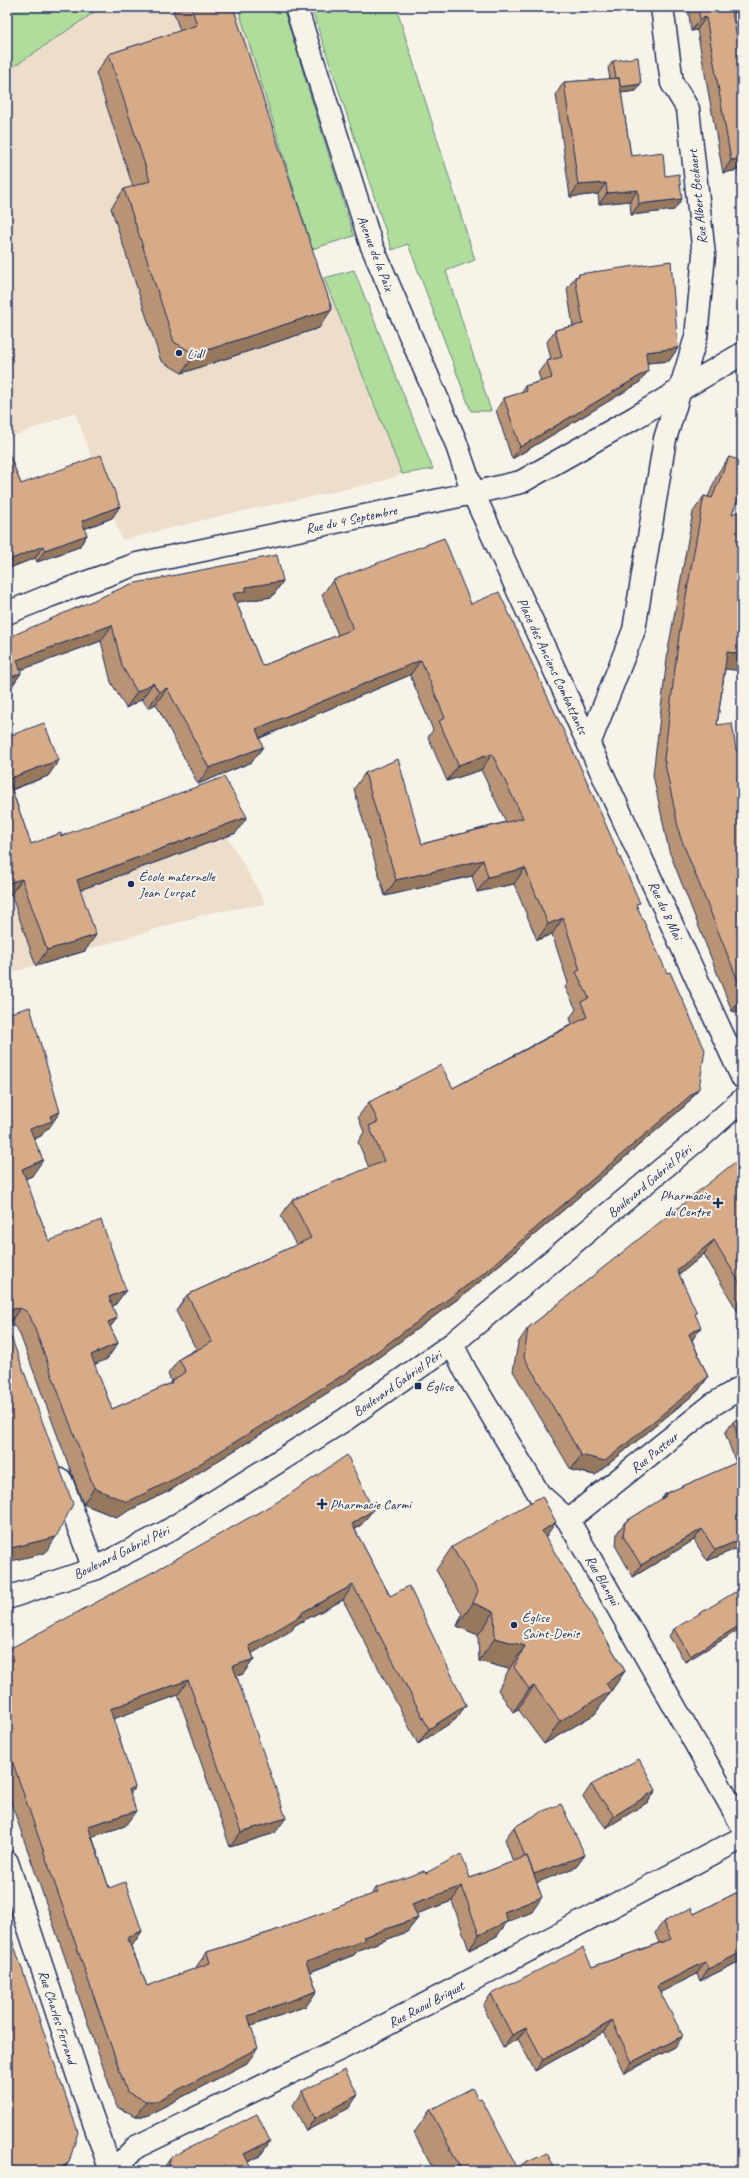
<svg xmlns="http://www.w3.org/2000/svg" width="749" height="2178" font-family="Caveat,sans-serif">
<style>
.built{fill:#edddcb}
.green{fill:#b0dd9c;stroke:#66867d}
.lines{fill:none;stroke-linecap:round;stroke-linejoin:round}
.minor-casing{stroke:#1b2f5e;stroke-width:25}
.tertiary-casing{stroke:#1b2f5e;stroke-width:25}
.minor{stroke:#f7f3e8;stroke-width:22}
.tertiary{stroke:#f7f3e8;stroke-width:22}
.wall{fill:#b99375;stroke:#1b2f5e}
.shaded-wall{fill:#96785f;stroke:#1b2f5e}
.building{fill:#d7ab88;stroke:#1b2f5e}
.poi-dot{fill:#1b2f5e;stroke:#f7f3e8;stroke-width:1.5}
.labels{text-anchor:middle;stroke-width:4;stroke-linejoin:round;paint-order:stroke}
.street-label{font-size:14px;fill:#1b2f5e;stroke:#f7f3e8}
.poi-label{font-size:14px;fill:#1b2f5e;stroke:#f7f3e8;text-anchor:start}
</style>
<rect width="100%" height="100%" fill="#f7f3e8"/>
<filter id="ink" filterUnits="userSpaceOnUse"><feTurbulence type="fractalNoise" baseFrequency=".025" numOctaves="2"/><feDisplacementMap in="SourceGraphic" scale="8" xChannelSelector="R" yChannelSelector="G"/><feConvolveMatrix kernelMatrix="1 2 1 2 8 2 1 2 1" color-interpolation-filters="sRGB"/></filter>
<g filter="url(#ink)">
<!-- built -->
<path class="built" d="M102,7h136l74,242 90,225 -22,8 -165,35 -93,23 -47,-128 -68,27v-368z
M204,796l62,108 -57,9 -202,61v-110z"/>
<!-- green -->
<path class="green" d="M7,7h95l-95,64z
M238,7h45l71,229 -42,13z
M311,7h85l79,253 -29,11 45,140h-20l-63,-167 -16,6z
M354,270l79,199 -31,5 -78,-196z"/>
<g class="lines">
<!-- minor casing -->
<g class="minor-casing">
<path id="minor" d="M662,7l10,76 16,26 16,146 -8,82 -16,53
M680,390l62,-36
M7,613l42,-17 88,-32 336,-71
M452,1344l14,28 73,122 29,26 174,305
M61,1480l33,89
M568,1520l144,-115 30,-18
M7,1862l77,232 27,77
M113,2171l23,-24 210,-101 396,-208"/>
</g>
<!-- tertiary casing -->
<g class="tertiary-casing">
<path id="tertiary" d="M296,7l75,237 84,196 18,53 269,584
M473,493l48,-11 115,-65 44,-27
M589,744l45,-114 31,-191 15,-49
M7,1598l87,-29 72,-37 180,-113 106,-75 251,-209 39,-35"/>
</g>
<!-- minor -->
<use href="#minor" class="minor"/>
<!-- tertiary -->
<use href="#tertiary" class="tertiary"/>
</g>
<!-- wall -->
<path class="wall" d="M172,7h61l86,321 -137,45 -21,-12 -50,-153 13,-19 9,-2 -37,-114 13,-19 71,-23z
M688,7h54v15l-8,1 8,38v128l-4,-19 -15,3 -26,-143 -6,1z
M613,61l28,23 -5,7 -15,2 10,63 34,20 9,34 -43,5 -1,-14 -31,3 -1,-10 -28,3 -14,-103 8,-12 46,-3 -2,-11z
M742,235v23l-6,-15z
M579,274l99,74 -9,13 -22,2 -8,20 -127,76 -16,-49 8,-12 17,-5 4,-7 16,-5 -3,-8 9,-12 4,-2 -4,-17 8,-12 18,-4 -6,-37 8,-12h2z
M7,449l14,35 99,22 -8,12 -28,11 3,6 -8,12 -42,15 -2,-4 -28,11z
M729,457l3,57 -7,155 -8,56 19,25h6v264l-10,-3 -63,-160 -16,-76 15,-125 25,-138 11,-16 4,1 10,-24z
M333,580l138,24 166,303 62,181 -12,16 -217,186 -125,92 -176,109 -53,26 -33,-13 -64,-172 -4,-5 -6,-3 1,-311 39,115 -3,1 -5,7 -7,3 -2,37 -7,3 24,62 77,49 -11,15 -3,1 5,12 -7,9 8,16 -11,16 -13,5 18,45 56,-24 3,-4 -3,-7 11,-15 17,-10 -20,-38 11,-16 109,-50 -15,-29 11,-16 77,-32 -11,-26 6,-10 -6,-15 11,-15 84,-14 119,-64 -2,-6 6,-9 -11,-22 3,-4 -16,-49 -15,6 -23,-56 -37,8 -5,-16 -87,20 -31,-107 11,-16 57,71 84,-22 -25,-52 -34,11 -19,-44 5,-7 -23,-55 -150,63 -8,24 -54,22 -42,-80 -8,4 -6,-9 -16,9 -15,-26 -10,-41 -81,29 1,3 -11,16 -3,-51 276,-57 -11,16 -34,5 -1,2 25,62 76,-31 -16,-40z
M9,736l50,24 -11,16 -36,14 19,54 30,-8 175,-3 -156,57 5,61 -49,15 -25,-72z
M742,1159v151l-4,2 -34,-58 -25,21 16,41 -3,24 16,37 -10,14 -103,84 -24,-5 -58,-99 5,-28 10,-15z
M742,1415v131l-35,15 -13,-21 -61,37 -17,-30 1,-14 8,-11 36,-22 4,-6 71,-31 -11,-30 8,-11z
M362,1524l-7,6 35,66 76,109 -11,15 -37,24 -75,-144 -48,25 -3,5 -40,23 2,6 -11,15 -6,2 38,157 -45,14 -52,-152 -65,24 17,74 -5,33 -33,10 17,52 33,43 -10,15h-1l16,40 50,-18 -1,-1 11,-15 64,-20 101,-37 4,-7 50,-15 44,5 43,-16 -8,-23 9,-12 71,28 -9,12 -39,15 -5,30 -25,10 -10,14 -28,14 -17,-49 -36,13 2,4 -11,14 -49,18 -4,5 -44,17 7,19 -11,15 -55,20 -4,37 -101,53h-10l-19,-9 -110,-316v-141z
M545,1537l80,134 -30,43 -51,30 -26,-35 -5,3 -15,-22 11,-21 -30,-8 -1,-26 -21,-9 5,-12 -26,-44 16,-23z
M742,1604v24l-57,34 -16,-26 5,-7z
M591,1785l65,5 -8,12 -42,26 -23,-31z
M742,1873v7l-2,-4z
M742,1890v70l-42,21 -3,-7 -37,18 15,55 -51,26 -20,-41 -69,39 -17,-32 -15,8 -20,-41 8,-12 101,-27 67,-24 -4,-10 8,-11 31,-8z
M302,2091l47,17 -43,23 -13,-26z
M430,2110l87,57 39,4h-122l-20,-38z
M270,2141l-10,15 -12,6 5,9h-91l9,-14z"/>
<!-- shaded-wall -->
<path class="shaded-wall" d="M742,11v11l-19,3 9,-12z
M706,17l-9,13 -6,1 9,-12z
M641,84l-5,7 -23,3 5,-7z
M742,159v6l-4,5 -15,3 8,-13z
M606,183l-8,11 -28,3 8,-12z
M638,190l-8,11 -31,3 8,-11z
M682,199l-8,11 -43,5 8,-11z
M332,309l-13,19 -137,45 13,-19z
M678,348l-9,13 -32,3 9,-12z
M648,371l-9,12 -127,76 8,-12z
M120,506l-8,12 -39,15 9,-12z
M87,535l-8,12 -42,15 8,-12z
M43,546l-8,12 -28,11v-8z
M283,581l-11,16 -34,5 -3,5 -2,-13 13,-7z
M112,625l-11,16 -94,34 10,-15z
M727,652l15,2v17l-26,-3z
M421,660l-11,15 -165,69 11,-15z
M21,673l-11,16 -3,2v-12z
M153,683l-11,16 -16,9 11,-16z
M167,688l-11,16 -8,4 11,-16z
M263,747l-11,15 -54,22 11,-16z
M492,754l-11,16 -34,11 11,-16z
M59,760l-11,16 -41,15 1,-12z
M247,817l-11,16 -170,62 11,-15z
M483,860l-11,16 -87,20 11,-16z
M525,868l-11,16 -37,8 11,-15z
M22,879l-11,15 -4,2v-13z
M563,918l-11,16 -15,6 11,-16z
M96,935l-11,16 -49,15 11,-16z
M742,997v17l-10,-3z
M699,1088l-12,16 -217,186 -125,92 -176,109 -53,26 -33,-13 11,-16z
M60,1112l-11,16 -3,1 -5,7 -22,9 11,-16 20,-13z
M43,1160l-11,16 -21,8 11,-15z
M714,1240l-10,14 -37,31 10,-15z
M126,1290l-11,15 -17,8 11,-16z
M742,1307v3l-4,2z
M20,1308l-11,16h-2v-8l6,-7z
M117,1318l-11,15 2,-11z
M701,1327l-10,15 -2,-8z
M118,1343l-11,16 -27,12 11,-16z
M708,1377l-10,14 -103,84 -24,-5 10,-15z
M373,1510l-11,14 -21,15 11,-15z
M556,1522l-16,23 2,-14z
M702,1529l-8,11 -61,37 8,-12z
M56,1537l-11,16 -38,9v-13z
M742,1539v7l-35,15 8,-11z
M353,1585l-10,15 -48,25 -3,5 -53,31 10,-15 52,-33z
M473,1603l21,9 -16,23 -21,-9z
M742,1624v4l-57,34 5,-6z
M495,1638l30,8 -16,23 -30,-8z
M254,1659l-11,15 -20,7 10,-15z
M625,1671l-30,43 -51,30 16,-23 46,-38z
M188,1680l-10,15 -78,29 10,-15z
M534,1686l-16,23 -5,3 16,-23z
M466,1705l-11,15 -37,24 11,-15z
M135,1787l-10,14 4,-12z
M656,1790l-8,12 -42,26 8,-12z
M136,1811l-11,15 -47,15 10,-15z
M286,1818l-11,15 -45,14 11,-15z
M585,1855l-9,12 -53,21 8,-13z
M462,1886l-10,15 -50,18 10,-15z
M542,1897l-10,15 -25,10 -10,14 -28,14 10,-15 25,-23z
M418,1918l-11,14 -49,18 -4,5 -58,22 10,-15 57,-25z
M142,1931l-10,15 -15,6 10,-15z
M742,1952v8l-42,21 8,-12z
M705,1962l-8,12 -48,24 8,-12z
M317,1991l-11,15 -69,25 11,-15z
M612,2021l-8,11 -69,39 8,-11z
M526,2028l-8,11 -15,8 9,-12z
M683,2036l-8,11 -51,26 8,-11z
M258,2048l-11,15 -101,53h-10l10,-15z
M358,2095l-9,13 -43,23 9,-13z
M270,2141l-10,15 -26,13 10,-15z
M69,2162l-6,9h-6z"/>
<!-- building -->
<path class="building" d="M191,7h42l99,302 -137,45 -21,-12 -50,-153 26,-8 -41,-127 88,-29z
M698,7h44v4l-10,2 10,48v98l-11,1 -25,-143 -6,2z
M638,57l3,27 -21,3 -1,-9h-3l-3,-17z
M619,78l12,78 32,-4 2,24 14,-2 3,25 -43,5 -1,-14 -31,3 -1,-10 -28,2 -14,-103z
M671,261l7,87 -32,4 2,19 -128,76 -16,-49 23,-7 -2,-5 27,-8 -5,-17 15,-4 -7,-27 28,-6 -8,-47 4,-1v-2z
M7,449l14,35 80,-29 19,51 -38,15 5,14 -42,15 -2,-4 -36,15z
M729,457l13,4v28l-10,25 10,-4v144l-15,-2 -10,73 15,-2 4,27h6v241l-62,-155 -16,-77 15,-124 25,-139 8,2z
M444,538l27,66 28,-12 86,185 55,126 -4,1 31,69 3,-1 35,78 -6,38 -218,187 -125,92 -176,109 -53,26 -33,-14 -64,-172 -4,-5 -6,-3 -7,1 -6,7v-315l3,12 20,-6 30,105 -10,4 2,5 -22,8 13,31 -21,9 27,72 52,-21 25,70 -17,7 8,21 -9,4 10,21 -27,12 21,54 60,-26 -1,-2 15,-9 -7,-13 33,-17 -25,-47 124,-57 -19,-38 92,-39 -15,-35 9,-4 -9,-20 72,-37 12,23 134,-71 -6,-15 8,-4 -13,-26 4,-2 -17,-52 -15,6 -23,-56 -37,9 -5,-17 -87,20 -31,-107 33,-14 24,85 101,-26 -31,-64 -34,11 -19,-44 6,-3 -24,-58 -165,69 7,18 -54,21 -42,-80 -8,4 -6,-9 -16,9 -15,-26 -10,-41 -95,35 4,13 -14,6v-41l124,-54 146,-29 6,26 -37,6v4l-13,3 29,72 91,-37 -20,-49z
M44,723l15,37 -51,19 23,65 30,-11v3l163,-59 23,40 -170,63 19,55 -49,15 -25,-71 -15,4v-154l2,7z
M740,1158l2,1v128l-28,-47 -37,30 20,43 -2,1 6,13 -12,7 19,43 -103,84 -24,-6 -57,-98 4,-29z
M7,1326l66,178 -17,33 -49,12z
M742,1415v32l-9,-25z
M347,1455l26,55 -21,14 38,72 19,-10 57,119 -37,24 -76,-144 -52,28 1,2 -53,31 5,13 -21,7 53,152 -45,14 -53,-152 -78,29 25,78 -6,2 7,22 -48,15 21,62 16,-6 17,49 -15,6 20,49 63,-23 -3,-11 64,-20 107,-40 -2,-4 48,-17 2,2 35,-19 9,24 57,-22 15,41 -38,15 4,9 -29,14 -17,-49 -50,18 6,14 -55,19 2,3 -59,22 11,29 -69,25 10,32 -101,53h-11l-19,-9 -120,-346v-96l144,-77 133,-75z
M742,1460v79l-27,11 -13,-21 -61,36 -18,-29 2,-14 41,-26 -1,-2z
M542,1496l14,26 -14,9 83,140 -19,12 5,8 -51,30 -26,-35 -5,3 -15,-22 11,-21 -30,-8 -1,-26 -21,-9 5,-12 -26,-44z
M735,1592l7,12v20l-52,32 -16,-27z
M639,1759l17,31 -42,26 -23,-31z
M561,1804l24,51 -51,19 -7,-18 -2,1 -11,-30 29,-16z
M742,1890v62l-34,17 -3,-7 -48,24 26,50 -51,26 -20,-41 -69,39 -17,-32 -14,7 -21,-41 92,-46 9,19 79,-28 -8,-17 28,-14 3,6z
M7,1925l71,207 -9,30 -12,9h-50z
M345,2070l13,25 -43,23 -13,-27z
M472,2088l6,11 3,-1 36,69 30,-14 9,18h-103l7,-4 -30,-57z
M257,2114l13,27 -26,13 9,17h-86l4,-14z"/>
</g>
<!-- markers -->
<g class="poi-dot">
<circle cx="179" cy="353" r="4"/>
<circle cx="131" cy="884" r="4"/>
<path d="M716 1197h4v4h4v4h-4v4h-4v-4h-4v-4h4z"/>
<rect x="414" y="1382" width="8" height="8" rx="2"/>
<path d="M320 1498h4v4h4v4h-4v4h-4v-4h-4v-4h4z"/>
<circle cx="514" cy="1625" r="4"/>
</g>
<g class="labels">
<!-- street labels -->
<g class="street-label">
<text transform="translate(697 197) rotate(-96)" y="5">Rue Albert Beckaert</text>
<text transform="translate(376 253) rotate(69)" y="5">Avenue de la Paix</text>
<text transform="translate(351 519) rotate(-12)" y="5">Rue du 4 Septembre</text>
<text transform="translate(553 666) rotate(65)" y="5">Place des Anciens Combattants</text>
<text transform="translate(666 910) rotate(65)" y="5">Rue du 8 Mai</text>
<text transform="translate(649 1181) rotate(-40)" y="5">Boulevard Gabriel Péri</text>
<text transform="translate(397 1383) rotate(-35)" y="5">Boulevard Gabriel Péri</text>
<text transform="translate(654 1452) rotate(-39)" y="5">Rue Pasteur</text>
<text transform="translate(121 1552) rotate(-26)" y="5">Boulevard Gabriel Péri</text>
<text transform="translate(603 1580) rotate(60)" y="5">Rue Blanqui</text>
<text transform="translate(426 2004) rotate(-28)" y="5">Rue Raoul Briquet</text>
<text transform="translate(58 2017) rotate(72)" y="5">Rue Charles Ferrand</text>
</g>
<!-- poi labels -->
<g class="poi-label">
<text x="187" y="358">Lidl</text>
<text x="139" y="881">École maternelle<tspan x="139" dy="16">Jean Lurçat</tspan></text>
<text x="710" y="1200" text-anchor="end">Pharmacie<tspan x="710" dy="16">du Centre</tspan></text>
<text x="426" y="1391">Église</text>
<text x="330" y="1509">Pharmacie Carmi</text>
<text x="522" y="1622">Église<tspan x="522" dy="16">Saint-Denis</tspan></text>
</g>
</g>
<!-- margin -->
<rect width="749" height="2178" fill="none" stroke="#f7f3e8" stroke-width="24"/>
<rect x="12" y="12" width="725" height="2154" fill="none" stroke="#1b2f5e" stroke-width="1.5" filter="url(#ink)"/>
</svg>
